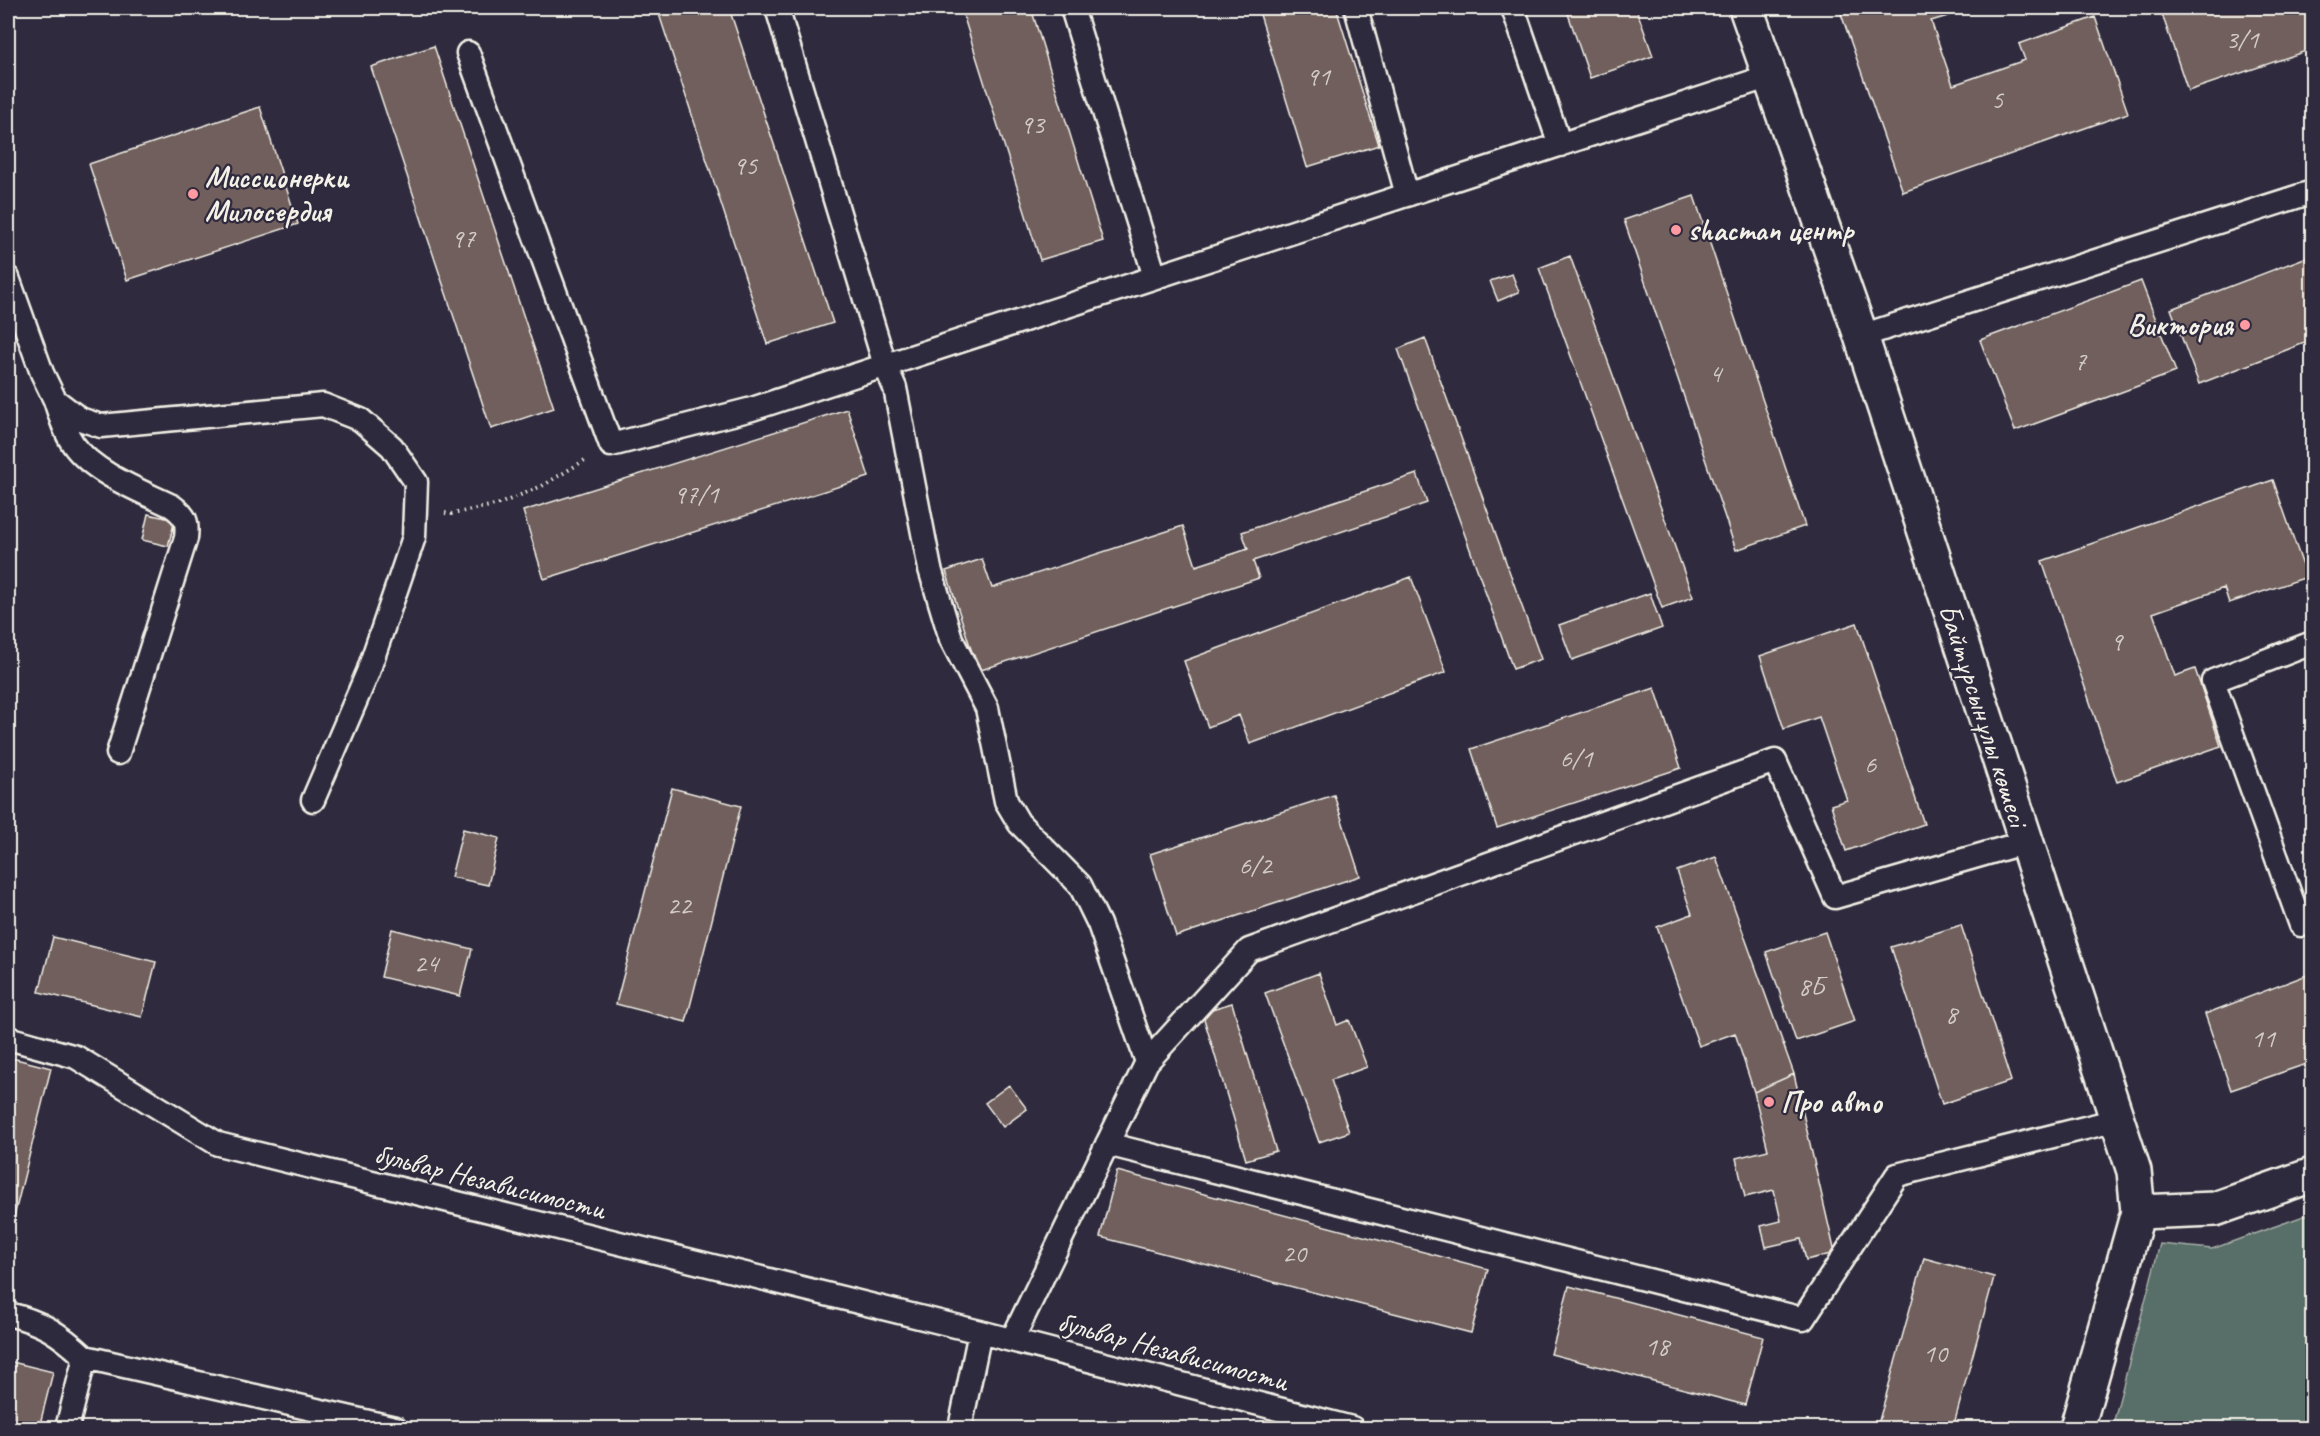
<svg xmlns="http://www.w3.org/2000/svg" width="2320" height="1436" font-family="Caveat,sans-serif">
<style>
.green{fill:#596e68;stroke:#a6b0a8;stroke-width:1.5}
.building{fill:#6f5e5c;stroke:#f4f1e8;stroke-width:1.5}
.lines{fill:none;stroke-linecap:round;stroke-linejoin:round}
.service-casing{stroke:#f4f1e8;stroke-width:27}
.minor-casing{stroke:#f4f1e8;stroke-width:38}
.tertiary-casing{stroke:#f4f1e8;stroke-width:38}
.path{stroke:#f4f1e8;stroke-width:4;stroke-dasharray:1.5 4.5;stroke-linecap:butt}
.service{stroke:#2f2a3d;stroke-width:22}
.minor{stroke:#2f2a3d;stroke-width:33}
.tertiary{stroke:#2f2a3d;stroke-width:33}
.poi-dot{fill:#ff9aa2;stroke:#2f2a3d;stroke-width:2}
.labels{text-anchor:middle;stroke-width:4.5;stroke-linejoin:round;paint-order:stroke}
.number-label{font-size:27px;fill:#d3ccc5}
.poi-label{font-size:30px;font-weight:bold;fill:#f4f1e8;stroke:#2f2a3d;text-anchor:start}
.street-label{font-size:30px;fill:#f4f1e8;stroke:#2f2a3d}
</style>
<rect width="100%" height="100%" fill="#2f2a3d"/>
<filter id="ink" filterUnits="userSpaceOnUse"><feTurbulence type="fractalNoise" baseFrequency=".0167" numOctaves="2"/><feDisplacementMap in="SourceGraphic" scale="12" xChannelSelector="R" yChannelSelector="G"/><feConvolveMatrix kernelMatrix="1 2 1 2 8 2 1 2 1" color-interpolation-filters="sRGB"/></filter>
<g filter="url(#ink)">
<!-- green -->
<path class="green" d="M2312,1213v215h-200l48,-184 52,5z"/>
<!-- building -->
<path class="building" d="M657,8h72l104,315 -66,21z
M961,8h70l72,233 -63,19z
M1258,8h78l43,137 -72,22z
M1566,8h70l17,48 -63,22z
M1839,8h107l2,8 -17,5 22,64 72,-25 -6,-16 76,-27 33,96 -225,79z
M2160,8h146l6,21v20l-124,42z
M434,46l120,362 -63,21 -120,-362z
M260,107l38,117 -171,56 -38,-116z
M1694,196l111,330 -69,24 -112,-330z
M2312,255v85l-113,44 -28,-75z
M1570,256l123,341 -31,11 -123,-340z
M1512,274l7,18 -21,9 -8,-20z
M2141,281l35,91 -161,59 -35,-91z
M1425,338l116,321 -28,10 -115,-320z
M847,409l22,68 -325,102 -21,-68z
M1417,474l10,29 -174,58 6,17 -281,93 -32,-100 36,-12 10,29 191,-62 13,40 52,-17 -6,-17z
M2273,480l34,97 -78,26 -5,-15 -71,25 22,63 20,-7 26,77 -104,36 -75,-221z
M148,514l27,6 -7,26 -26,-6z
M1411,577l35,95 -196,72 -11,-29 -31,12 -24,-66z
M1650,593l12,35 -90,32 -13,-35z
M1857,623l67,201 -78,27 -15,-46 16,-5 -28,-83 -35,12 -24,-73z
M1655,688l26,80 -184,60 -26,-79z
M672,788l69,18 -55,216 -70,-18z
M1334,795l26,81 -184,60 -26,-82z
M463,829l36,9 -11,47 -37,-8z
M1716,857l78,217 -40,18 -19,-59 -36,13 -42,-119 35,-13 -15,-43z
M1961,925l50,156 -69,23 -51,-157z
M392,929l80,20 -12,47 -79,-19z
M1825,932l30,89 -59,20 -30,-89z
M53,937l103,25 -14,55 -103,-25z
M1319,973l18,52 12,-5 18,47 -36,13 18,52 -30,10 -54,-149z
M2312,973v89l-81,28 -26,-76z
M1232,1003l44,148 -30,9 -44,-148z
M8,1057l43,11 -43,173z
M1794,1074l41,179 -29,7 -5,-21 -35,8 -5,-21 20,-5 -7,-31 -29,7 -9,-39 32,-8 -14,-58z
M1009,1085l18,24 -24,18 -18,-24z
M1117,1171l371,98 -17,64 -371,-96z
M1924,1258l70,19 -41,151h-76z
M1569,1286l194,51 -18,68 -194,-51z
M8,1361l45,11 -14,56h-31z"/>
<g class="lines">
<!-- service casing -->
<g class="service-casing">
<path id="service" d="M777,8l108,357 10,23 35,181 21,70 36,69 19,93 13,22 61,62 19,39 48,138
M1072,8l83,269
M1356,8l51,187
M1513,8l47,137
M468,53l143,392 141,-36 1018,-333
M8,278l34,95 13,27 25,19 21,7 222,-21 38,15 31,27 24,35 -2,55 -46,135 -55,128
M1861,336l451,-144
M55,400c5,15 9,31 18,44 20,29 68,47 99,62 14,10 16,16 14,32l-68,215
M2312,643l-99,38 88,244 11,-5
M8,1038l68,19 142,87 762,188 372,96
M1107,1144l696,175 94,-144 220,-55
M8,1314c34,8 51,19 77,43l310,71
M1012,1340l135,-278 102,-112 526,-189 60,136 191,-55
M67,1428l18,-71
M960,1428l20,-96"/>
</g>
<!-- minor casing -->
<g class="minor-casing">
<path id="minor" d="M1746,8l115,328 273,835 4,41 -61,216"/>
</g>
<!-- tertiary casing -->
<g class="tertiary-casing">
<path id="tertiary" d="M2138,1212l77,-3 97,-34"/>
</g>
<!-- path -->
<path class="path" d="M445,513l7,1 47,-10 43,-18 43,-26"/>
<!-- service -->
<use href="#service" class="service"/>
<!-- minor -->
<use href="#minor" class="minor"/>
<!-- tertiary -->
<use href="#tertiary" class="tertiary"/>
</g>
</g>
<!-- markers -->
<g class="poi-dot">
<circle cx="193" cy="194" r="6"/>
<circle cx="1676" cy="230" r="6"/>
<circle cx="2245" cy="325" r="6"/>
<circle cx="1769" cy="1102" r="6"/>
</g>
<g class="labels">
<!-- number labels -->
<g class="number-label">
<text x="2242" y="48">3/1</text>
<text x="1318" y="85">91</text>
<text x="1997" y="108">5</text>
<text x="1032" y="133">93</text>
<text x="745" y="174">95</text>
<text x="463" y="247">97</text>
<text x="2080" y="370">7</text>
<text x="1715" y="382">4</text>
<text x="696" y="503">97/1</text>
<text x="2116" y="650">9</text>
<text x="1576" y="767">6/1</text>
<text x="1870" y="773">6</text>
<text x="1255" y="874">6/2</text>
<text x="679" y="914">22</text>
<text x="426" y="972">24</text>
<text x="1811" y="995">8Б</text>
<text x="1951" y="1023">8</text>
<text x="2263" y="1047">11</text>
<text x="1294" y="1262">20</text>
<text x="1657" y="1355">18</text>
<text x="1935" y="1362">10</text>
</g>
<!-- poi labels -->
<g class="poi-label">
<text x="205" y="187">Миссионерки<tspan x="205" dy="34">Милосердия</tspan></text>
<text x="1688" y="240">shacman центр</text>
<text x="2233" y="335" text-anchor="end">Виктория</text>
<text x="1781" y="1112">Про авто</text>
</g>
<!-- street labels -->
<g class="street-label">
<text transform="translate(1984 715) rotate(72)" y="10">Байтұрсынұлы көшесі</text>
<text transform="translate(490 1181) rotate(14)" y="10">бульвар Независимости</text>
<text transform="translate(1173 1351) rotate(15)" y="10">бульвар Независимости</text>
</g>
</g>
<!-- margin -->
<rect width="2320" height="1436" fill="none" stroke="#2f2a3d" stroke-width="30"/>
<rect x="15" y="15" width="2290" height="1406" fill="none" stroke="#f4f1e8" stroke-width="2" filter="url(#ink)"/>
</svg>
